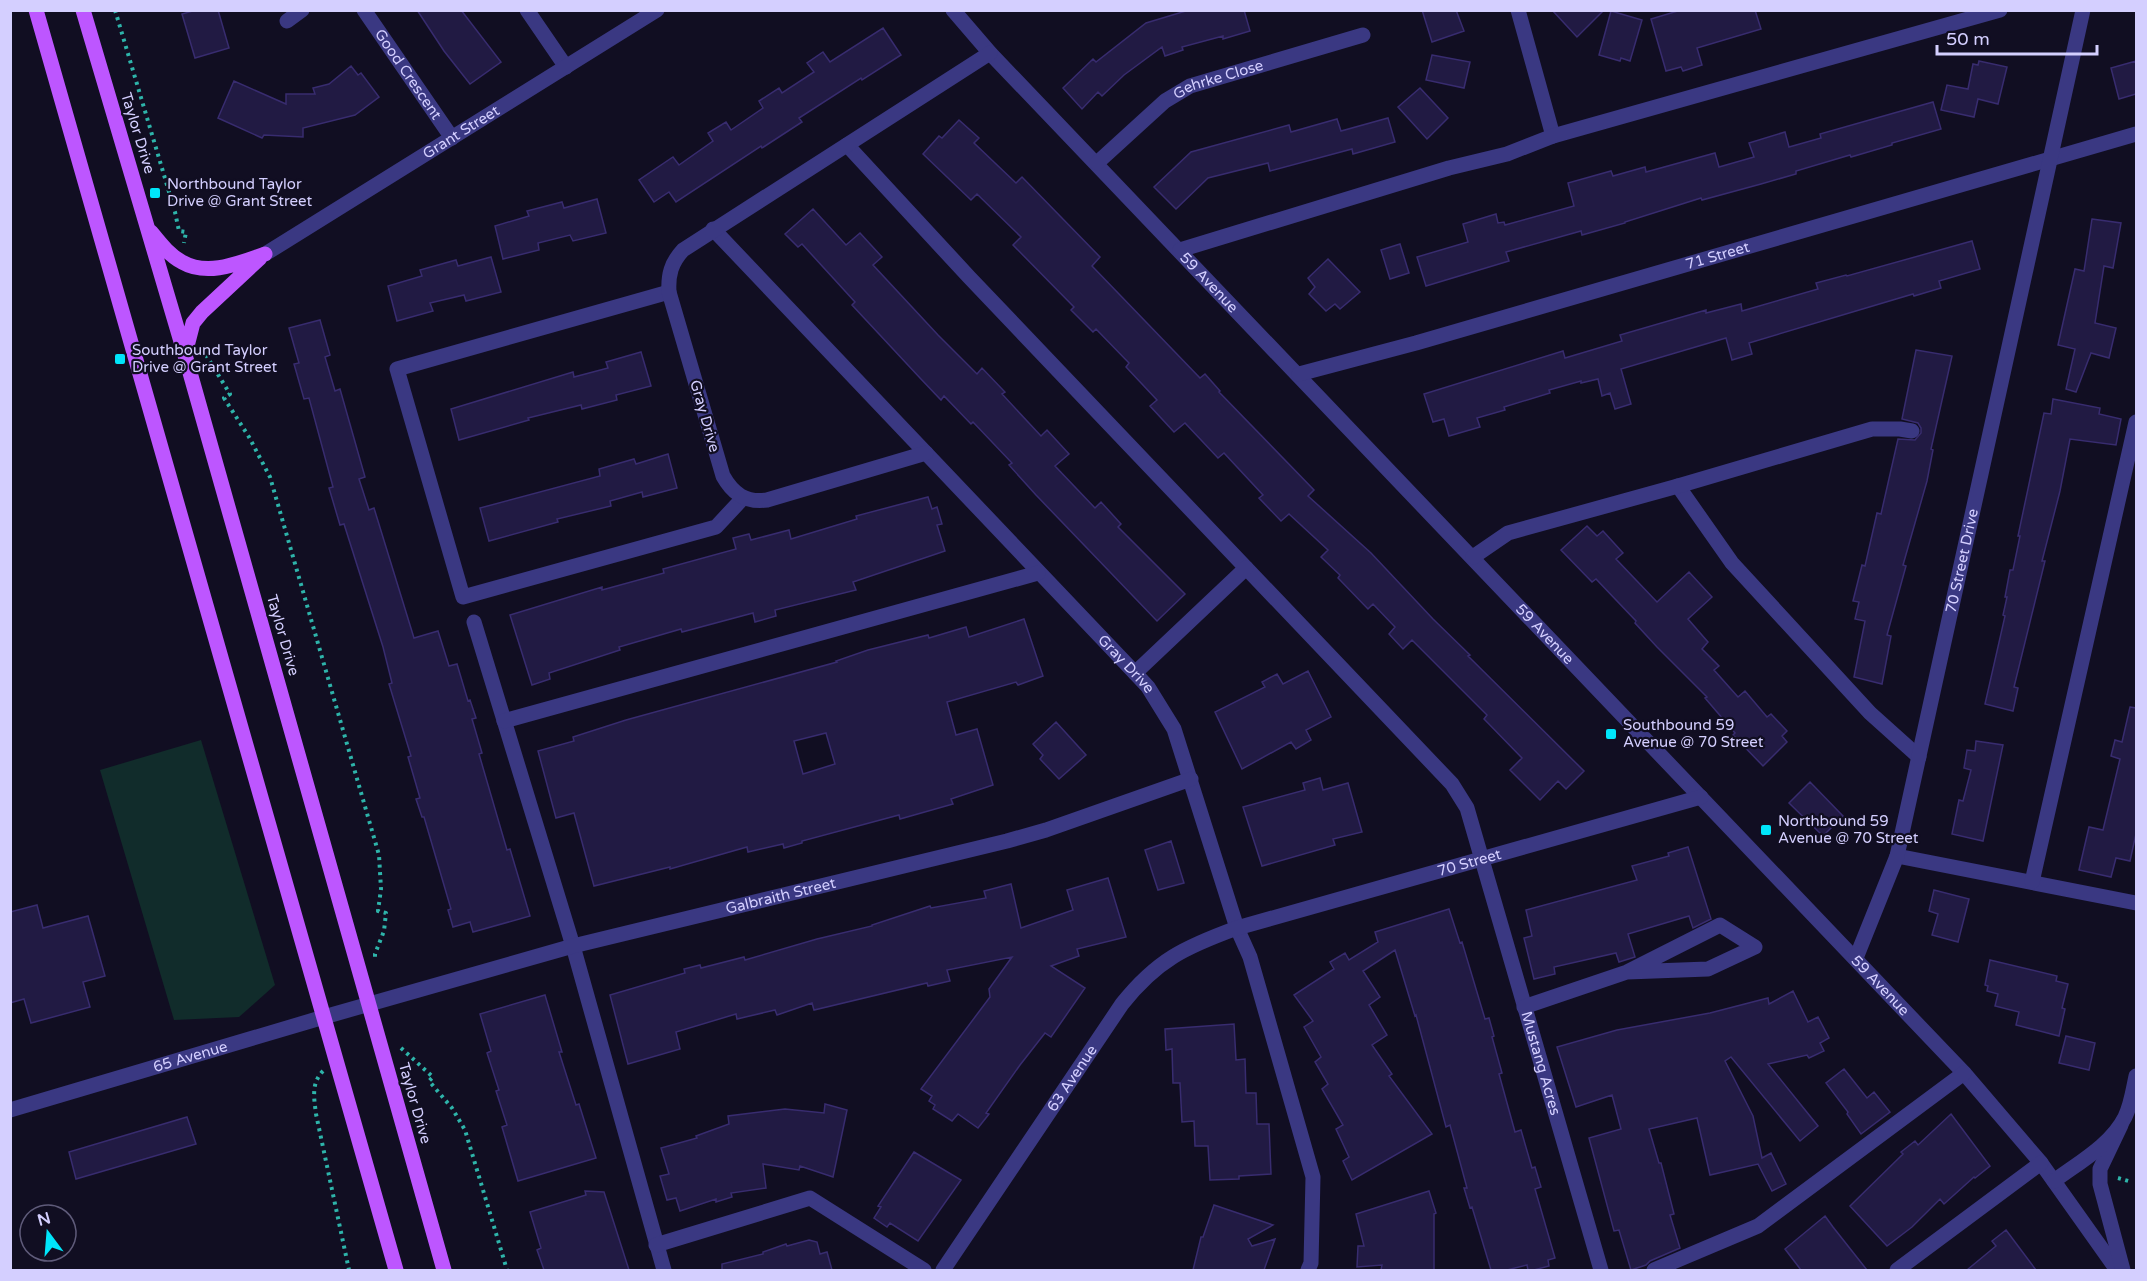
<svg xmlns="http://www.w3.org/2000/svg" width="2147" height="1281" font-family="'Varela Round',sans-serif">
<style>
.green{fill:#112c2b}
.building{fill:#211a43;stroke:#382c6f;stroke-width:1.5;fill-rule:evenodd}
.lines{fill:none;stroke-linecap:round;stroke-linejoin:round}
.path{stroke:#2eb4aa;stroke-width:4;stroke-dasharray:3 4.5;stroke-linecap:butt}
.minor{stroke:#3a3882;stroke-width:15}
.major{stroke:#bd56ff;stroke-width:15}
.poi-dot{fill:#00e5fa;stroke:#110e22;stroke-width:2}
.labels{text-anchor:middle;stroke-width:4.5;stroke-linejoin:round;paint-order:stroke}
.street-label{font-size:15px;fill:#d4cfff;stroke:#110e22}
.poi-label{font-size:15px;fill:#d4cfff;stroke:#110e22;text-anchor:start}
</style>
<rect width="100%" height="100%" fill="#110e22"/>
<!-- green -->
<path class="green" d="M201,740l74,245 -36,32 -65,3 -74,-250z"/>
<!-- building -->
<path class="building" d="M196,10h22l11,38 -34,10 -13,-44z
M417,10h44l40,52 -31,22 -26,-33z
M1189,10h55l6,21 -27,8v-3l-41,11 1,3 -18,6 -3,-9 -38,28 -22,21 -4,-4 -16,17 -19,-21 30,-29 3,3 50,-39z
M1422,10h34l8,21 -32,11z
M1552,10h52l-27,27z
M1681,10h74l6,19 -64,19 5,17 -19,6 -2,-4 -15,4 -15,-52z
M1611,11l31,9 -12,41 -9,-3 -1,3 -21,-6z
M883,28l18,27 -39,25 -1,-2 -62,40 3,4 -40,26 -1,-2 -85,56 -7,-10 -15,10 -15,-22 34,-23 6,8 34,-24 -5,-8 18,-11 5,8 32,-22 -4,-7 20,-13 3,5 32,-21 -7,-9 16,-11 7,10z
M1432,55l38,7 -6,26 -38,-8z
M1979,61l28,6 -9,37 -20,-5 -4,18 -33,-7 6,-25 21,4 5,-25 5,1z
M2136,61v33l-17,5 -8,-31z
M351,66l7,9 3,-2 18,24 -24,18 -52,13v9l-39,-2 -2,3 -44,-20 16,-37 52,23v-10h29l-2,-6 16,-4z
M1420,88l28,30 -21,21 -29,-32z
M1933,102l8,27 -49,14v2l-41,12 -1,-2 -54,16v3l-35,10 -59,16 -1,-2 -76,24v1l-43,12 -1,-4 -75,21 3,9 -83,25 -9,-29 51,-15 -5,-18 33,-10 2,9 6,-1 1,3 69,-19 -6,-23 43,-12 2,5 32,-9 1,5 69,-19 4,14 35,-10 -5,-14 36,-11 4,15 32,-9 -1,-4z
M1388,118l7,24 -42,12 -1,-5 -82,22 -2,-8 -60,15 -32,31 -22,-22 37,-35 98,-27 2,7 46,-13 4,12z
M959,120l20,18 -5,5 42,40 6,-6 78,80 -8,9 108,112 5,-4 15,17 -1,1 95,98 -6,6 63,57 62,66 37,36 -2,1 116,115 -18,18 -8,-8 -18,19 -30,-30 12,-12 -38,-39 3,-4 -75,-75 -9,9 -14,-15 6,-7 -22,-23 -5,5 -30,-31 2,-3 -19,-18 7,-7 -39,-36 -8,7 -22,-23 4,-3 -39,-42 -6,5 -33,-35 -11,9 -24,-26 7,-6 -31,-33 3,-4 -33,-34 -3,3 -22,-22 3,-3 -61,-62 8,-8 -44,-43 -6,6 -48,-46 16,-18 3,2z
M597,199l9,34 -33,8 -3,-6 -32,8 1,7 -36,9 -8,-33 34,-10 -2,-5 35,-9 2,6z
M813,209l33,36 14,-12 22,24 -9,8 65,70 39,39 5,-6 23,24 -3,2 39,42 6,-6 22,24 -14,12 40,42 6,-6 20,22 -3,3 67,67 -28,27 -121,-126 -27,-30 3,-2 -39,-41 -2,2 -27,-28 -3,4 -21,-22 -68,-73 3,-3 -53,-58 -4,3 -13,-13z
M2092,219l29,4 -8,45 -9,-2 -9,57 21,5 -7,30 -18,-5 -15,39 -10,-3 9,-40 -17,-4 17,-76 9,2z
M1972,241l8,28 -41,12 2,7 -27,8 -1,-2 -164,49 3,11 -20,6 -6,-22 -105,31 10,35 -16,5 -5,-16 -8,3 -4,-17 -17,4v-2l-32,9 1,3 -46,14 1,3 -28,8 3,9 -31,9 -5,-17 -11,3 -9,-28 139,-43 2,7 57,-17 -2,-6 86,-25v3l35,-9 1,7 76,-22 -2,-6 30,-8 1,1z
M1400,244l9,29 -19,6 -9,-29z
M491,257l10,35 -35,9 -2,-6 -34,8 3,8 -36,10 -9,-35 34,-10 -2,-6 36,-10 2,6z
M1328,259l32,33 -20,17 -5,-5 -9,7 -17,-17 6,-7 -7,-9z
M320,320l10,35 -5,2 10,34 5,-2 25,88 -6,2 10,31 5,-2 40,130 24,-7 11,35 8,-2 11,37 2,-1 6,18 -4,1 10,34 -3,1 28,96 3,-1 20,67 -57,16 -3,-10 -17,5 -5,-17 3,-1 -27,-92h-2l-6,-18 4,-1 -12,-41 3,-1 -22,-72 3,-1 -9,-36 -39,-123 -4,1 -11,-37 4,-1 -24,-89 -5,1 -10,-35 5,-1 -10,-35z
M1916,350l36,6 -21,93 2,1 -6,31 -24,84 3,1 -19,69 4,1 -9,48 -28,-7 11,-56 -10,-2 4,-17 -6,-1 9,-36 3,1 12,-53 4,1 17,-75 17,1 6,-7v-5l-3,-5 -16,-4z
M641,352l10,34 -35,9 1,5 -35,9 -1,-4 -53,13 1,2 -70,20 -8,-31 122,-37 1,5 34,-9 -2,-6z
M2053,399l47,9 -1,6 22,5 -5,26 -46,-6 -10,52 -18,70h3l-31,126 4,1 -5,23 -28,-7 20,-88 -2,-1 4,-18h-2l5,-27h3l7,-34h-2l26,-123 7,1z
M668,454l9,34 -34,9 -1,-5 -32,9 1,5 -54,13 1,3 -69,19 -9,-33 120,-32 -1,-7 35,-10 2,5z
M928,497l4,12 5,-2 5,17 -5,1 8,26 -92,31 3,8 -81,20 1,6 -21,6 -2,-9 -71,19 -1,-3 -62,18 1,3 -71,23 1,6 -18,6 -22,-70 92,-28v3l62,-17 -1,-4 73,-20 -3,-11 16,-4 2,6 38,-10 2,9 66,-20 -1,-3z
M1587,526l10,10 6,-5 20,22 -7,6 41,43 32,-30 23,25 -24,22 20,23 -6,7 17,17 -5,4 24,27 7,-6 22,26 4,-3 16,17 -5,5 5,6 -24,24 -30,-31 2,-2 -30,-35 2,-1 -50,-50 -22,-24 1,-2 -40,-42 -4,3 -31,-32z
M1024,619l19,57 -25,9 -2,-3 -69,20 9,33 21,-6 16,56 -42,14 2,5 -53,15 -1,-4 -97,26v2l-18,5 -1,-4 -35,8 -1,-5 -77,22v-2l-76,19 -20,-73 -18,5 -18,-67 36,-10 -1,-4 53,-17 211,-58 -1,-1 32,-11 60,-15 1,3 37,-11 3,10zM826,733l9,31 -32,10 -9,-33z
M1308,671l23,46 -25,13 5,10 -15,9 -5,-7 -49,27 -27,-57 50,-25 -3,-5 15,-8 6,10z
M2130,707l6,1v126l-6,27 -14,-3 -5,19 -32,-7 10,-43 14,3 17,-71 -9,-3 4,-16 7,2z
M1056,722l30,33 -27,24 -19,-20 3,-4 -10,-11z
M1976,741l27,4 -20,96 -31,-7 7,-34 4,1 8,-31 -7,-2 3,-18 8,1z
M1320,778l3,12 25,-7 14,49 -29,7 2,6 -73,21 -19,-59 62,-17 -2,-7z
M1810,782l33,34 -20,20 -34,-33z
M1171,841l13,42 -26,7 -13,-40z
M1688,847l23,72 -18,9 -4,-12 -61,18 7,23 -16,5 -3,-9 -62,14 1,7 -21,5 -10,-41 8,-2 -6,-26 111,-30 -5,-14 37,-10 -1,-3z
M1108,878l18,59 -49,12 2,7 -28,10 34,22 -34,49 -6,-4 -25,32 -34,48 3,1 -11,14 -20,-14 -6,7 -19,-12 2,-4 -6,-4 3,-5 -11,-7 69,-92 -1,-8 23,-32 -65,13 3,11 -22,5 -1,-3 -113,27 -2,-7 -35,12 -2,-5 -38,9 -1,-5 -60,18 4,17 -52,15 -18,-69 75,-22 -1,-4 16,-4 1,3 43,-11 1,3 72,-21 55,-13v-1l58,-19 1,2 55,-10 -2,-7 27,-7 10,44 52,-18 -6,-20z
M1934,890l35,9 -11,43 -26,-7 6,-21 -9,-3z
M37,905l6,23 45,-12 17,60 -22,6 7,25 -59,16 -7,-24 -14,4v-91z
M1449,909l11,34 2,-1 23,77 4,-1 5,18 -2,1 10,36 -3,1 16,58 6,-2 11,38 3,-1 6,20 -6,2 20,69 -7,2 1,6 -15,4h-6l-1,-5 -20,5h-16l-19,-63 -2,1 -6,-20h3l-17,-63 -4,2 -30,-112 -1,1 -20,-66 -32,21 17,26 -11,8 18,30 -15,10 20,29 -3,2 43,58 -80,46 -9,-19 6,-4 -13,-28 7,-4 -21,-36 6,-5 -13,-22 6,-5 -17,-30 9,-6 -19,-26 40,-26 -4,-7 15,-9 4,7 29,-18 -3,-10z
M1990,960l67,16 -1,5 12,3 -6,24 3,1 -6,27 -43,-11 3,-13 -24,-6 3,-12 -11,-3 1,-5 -3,-1z
M1793,991l15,31 10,-5 11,21 -9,5 4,8 -15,7 -2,-3 -39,9 50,62 -18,15 -69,-84 -6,4 28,55 9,42 9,-5 15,31 -14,7 -14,-27 -48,11 -13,-57 -48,11 10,34h2l13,51 -4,1 10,33 -30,13 -4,4 -15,5 -12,-40 -5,1 -25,-93 32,-9 -9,-34 -36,12 -19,-60 60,-17 93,-17 58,-15 1,6z
M545,995l17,57h-3l17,53 3,-1 17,54 -78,23 -16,-54 5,-2 -11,-34 3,-1 -12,-37 4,-2 -11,-37z
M1234,1024l2,36 9,-1 1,34h10l1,31h12l2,50 -32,2v3l-29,1 -2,-34h-13l-1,-25 -12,1 -2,-39h-7l-1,-34 -6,1 -1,-21z
M2066,1036l29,7 -6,27 -30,-7z
M1844,1069l23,29 7,-6 16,20 -29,22 -14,-20 1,-2 -22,-29z
M825,1104l22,6 -14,67 -33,-11 -1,4 -36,-6 3,24 -35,5 1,4 -16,5v-3l-36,12 -4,-13 -9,2 -7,-24 9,-2 -8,-26 36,-10 -1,-2 33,-12 -1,-8 57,-7 39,4z
M1951,1114l39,52 -15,12 -1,-1 -30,27 -4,-5 -28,28 -25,19 -37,-40 53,-52 -2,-2 14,-11 3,4z
M187,1117l9,27 -120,35 -7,-27z
M914,1152l47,28 -43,61 -28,-18 -3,4 -13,-9 7,-11 -3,-1z
M585,1191l19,1 25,78h-85l-7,-20 4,-2 -11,-36 56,-17z
M1429,1191l7,22 -2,1v56h-53l1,-5 -25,2 1,-21h6l-8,-32z
M1214,1205l59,20 -25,14 4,7 23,-7 -11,31h-71l8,-33h2z
M1825,1216l8,11 34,43h-66l-16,-21z
M2006,1230l30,40h-69l29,-24 -4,-5z
M809,1240l8,2 3,12 7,-2 5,18h-110v-6l41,-10v-2l23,-8 1,2z"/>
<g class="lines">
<!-- path -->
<path class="path" d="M115,10l60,202 4,19 7,1 -2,11
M206,355l24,39 -6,4 25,39 21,40 109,378 2,34 -3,22 8,2 -2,18 -9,23v3
M401,1048l32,29 -4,4 23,27 13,22 42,140
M323,1071c-12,12 -9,27 -7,43l33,156
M2118,1178l14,4"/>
<!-- minor -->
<g class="minor">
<path id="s1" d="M364,10l88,128"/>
<path d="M527,10l39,57"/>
<path id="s2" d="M953,10l37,43 974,1020 77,90 76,107"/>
<path d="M1518,10l35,126"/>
<path d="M287,21l15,-11"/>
<path id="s3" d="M847,145l122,132 483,507 15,24 134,462"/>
<path id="s4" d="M1097,163l68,-62 25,-15 173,-51"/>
<path id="s5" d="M713,229l422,444 13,14 26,42 63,199 13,29 63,220 -2,86 -3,7"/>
<path d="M1180,250l269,-82 58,-14 46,-18 447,-126"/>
<path id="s6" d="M265,254l392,-244"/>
<path d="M669,292l-272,77 66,228 253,-70 27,-29"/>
<path id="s7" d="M1299,374l117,-31 720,-209"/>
<path d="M926,453l-159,47c-21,3 -34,-6 -44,-24l-54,-184c-1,-17 2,-29 14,-42l307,-197"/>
<path d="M1678,486l54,77 138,150 49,44"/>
<path d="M1473,557l35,-24 170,-47 194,-57h28l12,2"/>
<path d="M474,622l99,324 91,324"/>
<path d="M1135,673l111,-105"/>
<path d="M504,721l534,-148"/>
<path d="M1897,856l239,47"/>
<path d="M2032,882l104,-460"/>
<path id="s8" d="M1856,958l41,-102 186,-846"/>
<path d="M1524,1007l103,-35 93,-47 35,22 -47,22 -81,3"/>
<path id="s9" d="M10,1110l314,-93 249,-71 434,-105 39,-11 145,-51"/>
<path d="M2121,1125l-21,44v15l23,86"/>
<path d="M2054,1181c24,-18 57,-36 71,-64 6,-12 8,-27 11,-41"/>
<path d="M656,1245l154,-47 114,72"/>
<path id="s10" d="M943,1270l179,-266c35,-44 63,-57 115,-76l464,-131"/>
<path d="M1654,1270l104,-44 206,-153"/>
<path d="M1897,1270l144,-107"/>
</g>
<!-- major -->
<path class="major" d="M36,10l360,1260
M83,10l102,345 259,915
M151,232c9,11 18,23 31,30 26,15 57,1 83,-8
M185,354l8,-31 9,-11 58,-54"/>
</g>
<!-- markers -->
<g class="poi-dot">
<rect x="149" y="187" width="12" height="12" rx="3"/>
<rect x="114" y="353" width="12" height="12" rx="3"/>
<rect x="1605" y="728" width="12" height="12" rx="3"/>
<rect x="1760" y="824" width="12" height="12" rx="3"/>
</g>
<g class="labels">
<!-- street labels -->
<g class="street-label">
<text dy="5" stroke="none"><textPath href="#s1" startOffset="78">Good Crescent</textPath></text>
<text dy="5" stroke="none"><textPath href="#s4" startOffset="150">Gehrke Close</textPath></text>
<text dy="5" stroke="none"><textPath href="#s6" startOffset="231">Grant Street</textPath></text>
<text transform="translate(138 133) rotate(73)" y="5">Taylor Drive</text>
<text dy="5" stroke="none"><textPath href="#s7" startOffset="435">71 Street</textPath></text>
<text dy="5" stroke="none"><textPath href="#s2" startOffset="374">59 Avenue</textPath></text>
<text transform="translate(705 416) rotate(74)" y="5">Gray Drive</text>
<text dy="5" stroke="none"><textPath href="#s8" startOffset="412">70 Street Drive</textPath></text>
<text dy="5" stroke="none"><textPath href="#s2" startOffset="860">59 Avenue</textPath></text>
<text transform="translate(283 635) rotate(74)" y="5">Taylor Drive</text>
<text dy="5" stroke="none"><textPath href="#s5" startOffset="600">Gray Drive</textPath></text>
<text dy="5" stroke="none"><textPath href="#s10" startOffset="702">70 Street</textPath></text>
<text dy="5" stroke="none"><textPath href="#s9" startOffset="800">Galbraith Street</textPath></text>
<text dy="5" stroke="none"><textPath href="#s2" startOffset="1346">59 Avenue</textPath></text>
<text dy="5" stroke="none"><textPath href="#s9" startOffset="188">65 Avenue</textPath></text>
<text dy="5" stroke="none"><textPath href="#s3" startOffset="1174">Mustang Acres</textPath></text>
<text dy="5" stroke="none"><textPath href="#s10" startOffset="231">63 Avenue</textPath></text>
<text transform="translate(415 1103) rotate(74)" y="5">Taylor Drive</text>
</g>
<!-- poi labels -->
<g class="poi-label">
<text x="167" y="189">Northbound Taylor<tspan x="167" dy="17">Drive @ Grant Street</tspan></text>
<text x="132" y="355">Southbound Taylor<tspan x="132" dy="17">Drive @ Grant Street</tspan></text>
<text x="1623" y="730">Southbound 59<tspan x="1623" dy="17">Avenue @ 70 Street</tspan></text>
<text x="1778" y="826">Northbound 59<tspan x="1778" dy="17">Avenue @ 70 Street</tspan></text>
</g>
</g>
<!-- border -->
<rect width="2147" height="1281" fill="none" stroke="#d4cfff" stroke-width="24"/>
<!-- north arrow -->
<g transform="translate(48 1233) rotate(344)"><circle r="28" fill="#110e22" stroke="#5f5b7a" stroke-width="1.5"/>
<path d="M0-4.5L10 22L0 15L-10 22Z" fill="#00e5fa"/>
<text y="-9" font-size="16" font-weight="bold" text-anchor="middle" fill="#d4cfff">N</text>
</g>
<!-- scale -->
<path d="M1937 45v9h160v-9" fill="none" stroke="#d4cfff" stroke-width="3"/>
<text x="1946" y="45" font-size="18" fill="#d4cfff" stroke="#110e22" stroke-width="4.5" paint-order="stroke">50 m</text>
</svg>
